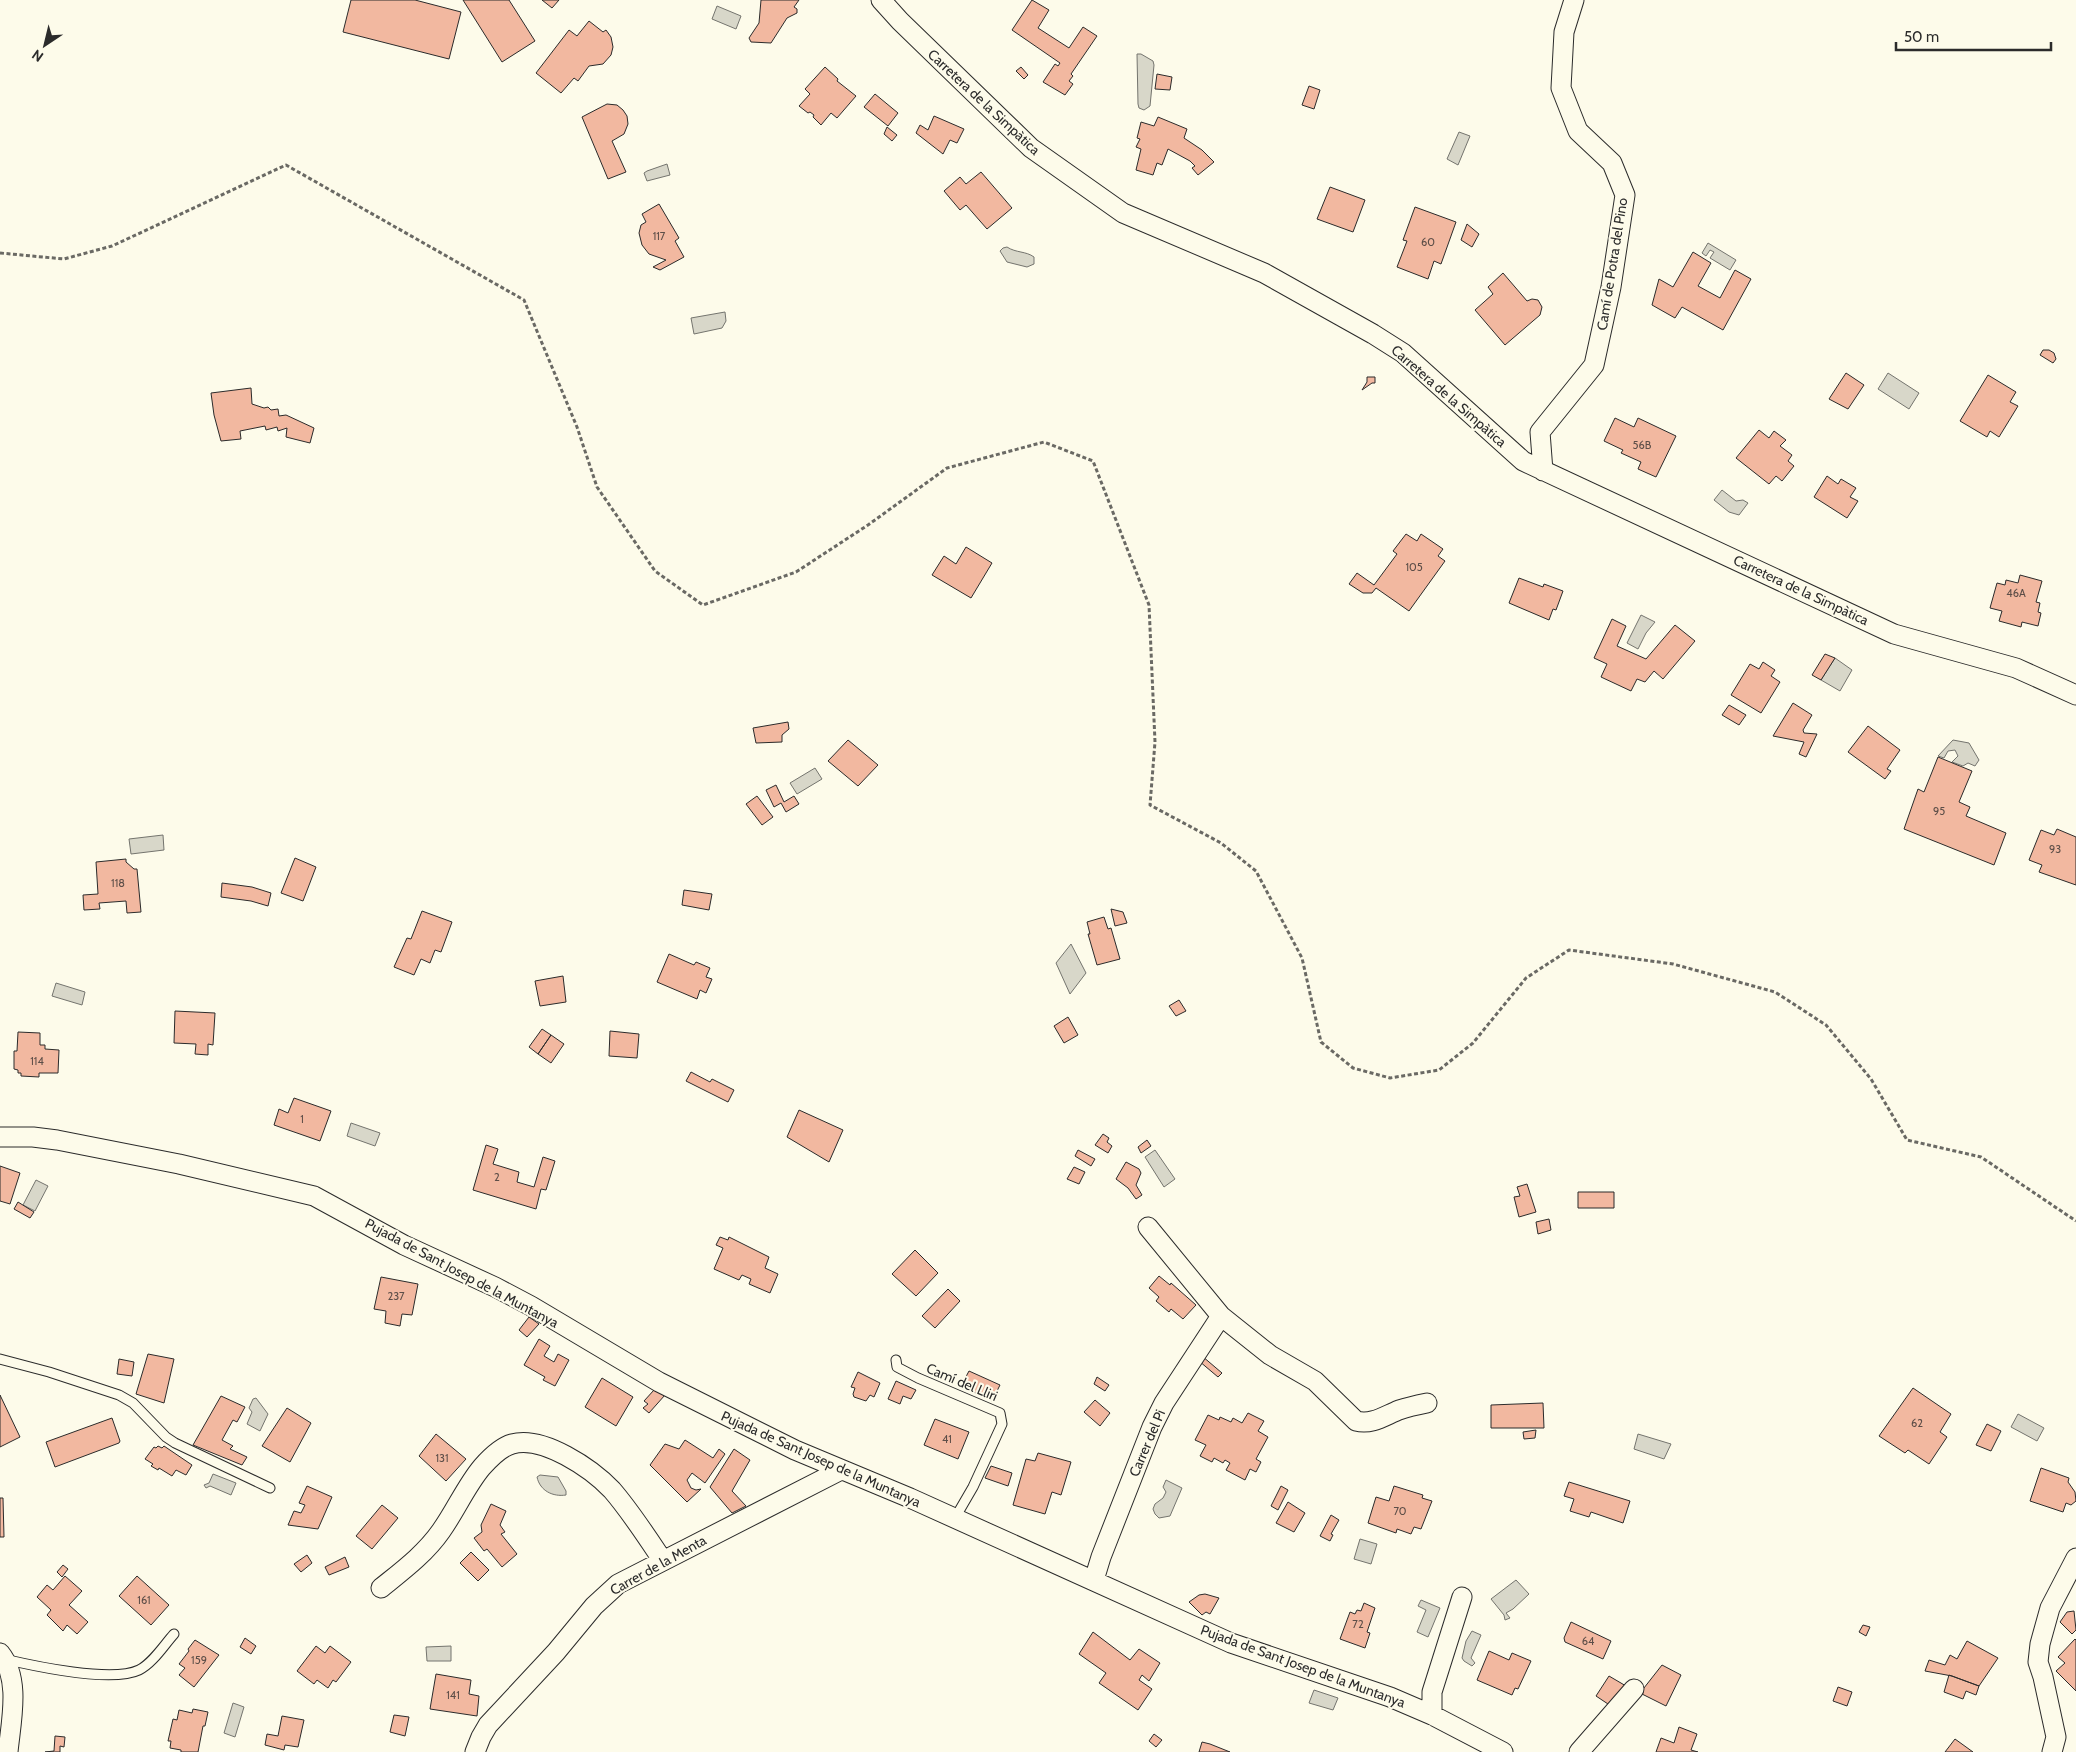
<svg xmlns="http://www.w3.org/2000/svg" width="2076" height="1752" font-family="Cabin,sans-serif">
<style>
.water{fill:#d8d7c9;stroke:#74746e}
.building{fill:#f2b8a0;stroke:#2b2b2b}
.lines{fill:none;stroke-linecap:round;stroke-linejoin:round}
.lane-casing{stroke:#2b2b2b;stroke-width:11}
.street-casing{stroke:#2b2b2b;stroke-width:21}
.path{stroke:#6a6964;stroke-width:3;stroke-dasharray:4 2.5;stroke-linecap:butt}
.lane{stroke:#fdfbea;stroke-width:9}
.street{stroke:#fdfbea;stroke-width:19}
.labels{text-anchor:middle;stroke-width:4;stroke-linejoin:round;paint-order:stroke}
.number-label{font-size:11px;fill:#5d4e48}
.street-label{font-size:14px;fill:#2b2b2b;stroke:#fdfbea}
</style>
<rect width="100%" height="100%" fill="#fdfbea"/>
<!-- water -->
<path class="water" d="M717,6l24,10 -5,13 -24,-10z
M1137,54h4l12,7 1,4 -4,41 -6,4 -5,-2 -1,-4z
M1459,132l11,4 -12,29 -11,-6z
M667,164l3,11 -23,6 -3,-8 3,-2z
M1708,243l28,17 -6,10 -20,-12 4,-6 -4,-2 -4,6 -4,-3z
M1007,247c9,6 19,4 27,10v7l-7,3 -20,-5 -7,-11 3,-3z
M725,312l1,9 -4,7 -28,6 -3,-16z
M1888,373l31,20 -10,16 -31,-20z
M1722,490l14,11 7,-1 5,3 -9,12 -10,-3 -15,-12z
M1641,615l14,7 -9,11 -8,16 -11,-6z
M1835,658l17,12 -12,21 -19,-11z
M1953,740l16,3 10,17 -4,6 -7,-3 -5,3 -11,-4 6,-6 -3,-6 -7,1 -4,7 -6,-2z
M815,768l7,11 -25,15 -7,-11z
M163,835l1,15 -33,4 -2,-15z
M1071,944l15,29 -16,21 -14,-31z
M56,983l29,9 -3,13 -30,-9z
M351,1123l29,10 -5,13 -28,-10z
M1155,1150l20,29 -11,8 -19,-30z
M36,1180l12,6 -13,25 -12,-6z
M256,1398l12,16 -8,17 -13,-7 5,-12 -3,-4 4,-9z
M2018,1414l26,14 -7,13 -26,-14z
M1638,1434l33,10 -7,15 -30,-10z
M213,1474l23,9 -5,12 -21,-9 -4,2 -2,-3 5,-2z
M540,1475l18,2 8,14v4c-13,2 -26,-4 -29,-18z
M1166,1480l16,8 -12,28 -11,2 -4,-4 -2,-5 2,-5 8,-6 3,-6 -3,-5z
M1360,1539l17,5 -6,20 -17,-5z
M1516,1580l13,14 -16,15 -7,4 4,5 -5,2 -1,-5 -13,-16z
M1421,1600l19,8 -12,29 -11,-5 9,-22 -8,-4z
M1472,1631l9,4 -10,23 4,5 -3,3 -8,-5 -2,-3 4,-17z
M451,1646v15h-24l-1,-14z
M1314,1690l24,8 -5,12 -24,-7z
M233,1703l11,4 -9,30 -11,-4z"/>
<!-- building -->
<path class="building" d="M351,0h64l46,12 -12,47 -106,-27z
M463,0h46l26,41 -33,21z
M542,0h17l-7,8z
M761,0h38l-5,7 3,2v4l-10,5 -16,25 -20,-1 -2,-4 10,-15z
M1032,0l17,10 -11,18 31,20 14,-21 14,9 -26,38 2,2 -4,5 4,3 -8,11 -22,-13 12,-18 3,2 2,-3 -48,-33z
M589,21l14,11 3,-2 5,7 2,10 -2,8 -8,9 -14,2 -11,15 -4,-3 -13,15 -25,-20 33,-43 8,6z
M825,67l13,12 -1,2 19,15 -19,22 -6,-5 -10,12 -8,-8 1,-2 -4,-3 -2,1 -9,-7 11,-12 -5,-5z
M1021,67l7,8 -4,4 -8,-8z
M1157,74l15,3 -2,13 -15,-1z
M1309,86l11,4 -6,19 -12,-4z
M875,94l23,19 -10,13 -24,-19z
M607,104l10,1 6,5 4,6 1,8 -4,10 -12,7 14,31 -18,7 -26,-62z
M934,116l30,13 -7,14 -7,-3 -7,14 -27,-21 4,-8 8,5z
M1158,117l29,12 -3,9 18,12 12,12 -16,13 -6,-7 3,-2 -5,-5 -22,-12 -6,16 -5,-2 -4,12 -17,-5 5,-21 -5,-2 4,-8 -3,-1 4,-16 13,4z
M887,127l10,8 -5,6 -8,-7z
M981,172l31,36 -25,21 -21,-24 -6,5 -16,-19 16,-14 6,7z
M1330,187l35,13 -12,32 -36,-13z
M659,204l20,34 -4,3 9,16 -24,13 -7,-3 13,-7 -17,-6 -7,-9 -3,-12 2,-8 5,-3 -4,-8z
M1415,207l41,15 -15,42 -7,-3 -6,18 -31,-12 10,-26 -4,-1z
M1467,224l12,10 -7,13 -11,-7z
M1693,252l18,11 -13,23 22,12 15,-28 16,9 -28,51 -41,-23 -7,11 -23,-13 7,-26 14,8z
M1503,273l24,28 5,-2 6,1 4,7 -2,8 -35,30 -30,-35 18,-16 -5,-7z
M2043,350h6l5,3 2,6 -3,4 -13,-8z
M1846,373l18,12 -16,24 -19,-10z
M1988,375l28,17 -6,10 8,4 -19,31 -9,-6 -3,6 -27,-16z
M1367,377h8v6h-3l-10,7 5,-8z
M251,388l1,16 12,4 4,-1 3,3 7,-1 1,7 7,-1 28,13 -4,15 -24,-6 1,-9 -9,3 -1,-4 -11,3 -1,-4 -25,5 1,8 -20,2 -7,-26 -3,-22z
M1615,418l19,9 4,-9 38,18 -20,41 -18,-8 3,-7 -20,-9 2,-3 -19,-9z
M1759,430l10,8 5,-7 12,9 -6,6 12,9 -4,6 6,5 -12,15 -6,-5 -7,8 -33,-26z
M1827,476l11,8 3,-5 15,9 -6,9 8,4 -11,17 -33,-21z
M1406,534l11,7 4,-7 22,15 -5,7 7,5 -36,50 -33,-23 -4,5h-9l-14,-9 8,-11 17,12 23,-31 -4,-3z
M966,547l26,16 -21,35 -39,-23 12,-19 12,8z
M2020,575l22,6 -6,21 4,1 -2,9 3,1 -3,13 -16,-4 -1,5 -22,-6 3,-10 -12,-3 7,-25 8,2 1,-5 12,3z
M1519,578l24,9 1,-3 19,7 -7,19 -3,-1 -4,11 -40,-17z
M1612,619l14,7 -9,20 29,13 29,-34 20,16 -32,38 -9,-8 -9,11 -8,-3 -6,12 -30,-14 6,-13 -13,-6z
M1825,654l10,4 -14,22 -9,-5z
M1763,662l12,8 -4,6 9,6 -19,31 -30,-18 19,-31 9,5z
M1793,703l19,12 -9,15 1,3 13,1 -11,23 -7,-3 5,-12 -31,-6z
M1729,705l17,10 -7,10 -17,-10z
M788,722l1,7 -7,6v7l-26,1 -3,-15z
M1868,726l32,24 -13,19 4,2 -6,8 -37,-27z
M848,740l30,25 -20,21 -30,-25z
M1938,757l34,14 -13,31 11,5 -4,9 40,17 -12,32 -90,-36 14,-40 6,3z
M776,785l8,17 10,-6 5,8 -13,8 -5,-9 -7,4 -8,-17z
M757,796l16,21 -11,8 -16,-21z
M2057,829l19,8v48l-37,-13 3,-7 -13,-5 12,-30 13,5z
M295,858l21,9 -13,34 -22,-8z
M126,859v3l8,7h3l4,43 -14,1 -1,-12 -27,2 1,6 -16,1 -1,-15 15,-1 -2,-32z
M222,883l30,4 19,6 -3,13 -17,-5 -30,-4z
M684,890l28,4 -3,16 -27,-5z
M1111,909l12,3 4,11 -12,3z
M422,911l30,11 -11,30 -6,-2 -5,13 -9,-4 -7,16 -20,-8 13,-29 4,1z
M1104,917l4,12 3,-1 9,31 -23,6 -9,-31h2l-3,-12z
M669,954l25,11 2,-3 14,6 -4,9 6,2 -6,14 -6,-3 -3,9 -40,-17z
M563,976l3,26 -26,4 -5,-25z
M1179,1000l7,11 -10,5 -7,-10z
M175,1011l40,2 -2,32 -5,-1v11l-13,-1 1,-10 -22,-1z
M1068,1017l10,18 -14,8 -10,-17z
M542,1029l9,6 -13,19 -9,-7z
M610,1031l29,3 -2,24 -28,-2z
M18,1032l22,1v12h5v4l14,1 -1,23h-19v4l-18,-1v-3h-3v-3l-4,-1v-18h3z
M551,1035l13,9 -13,19 -13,-9z
M691,1072l19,10 2,-3 22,11 -6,12 -42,-21z
M294,1098l37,13 -11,30 -46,-16 5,-16 9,4z
M799,1110l44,20 -14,32 -42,-25z
M1103,1134l6,4 -2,4 5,4 -4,7 -13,-8z
M1147,1140l4,6 -10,7 -3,-6z
M486,1145l12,4 -5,15 26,8 -2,10 17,5 9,-30 12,4 -9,29 -5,-1 -5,20 -63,-19z
M1078,1150l17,9 -4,7 -16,-10z
M1126,1162l13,7 2,4 -5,12 6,10 -6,4 -8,-11 -12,-9z
M0,1166l20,7 -10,31 -10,-3z
M1074,1167l11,5 -6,12 -12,-5z
M1527,1184l9,28 -17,5 -5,-20 6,-1 -3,-9z
M1578,1192h36v16h-36z
M18,1202l16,10 -4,6 -16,-9z
M1549,1219l2,11 -13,4 -2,-12z
M720,1237l8,3 1,-3 40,20 -4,11 13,6 -8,19 -21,-9 2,-5 -9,-4 -3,5 -25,-11 9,-21 -7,-3z
M915,1250l23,23 -22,23 -24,-22z
M1159,1276l11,9 1,-2 25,22 -13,14 -12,-10 -2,3 -13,-11 3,-4 -10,-9z
M381,1277l37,7 -6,31 -10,-1 -2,12 -15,-3 1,-12 -12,-2z
M948,1289l12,12 -25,27 -13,-12z
M529,1317l10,7 -12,13 -8,-7z
M539,1339l11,7 -6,10 10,6 4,-8 11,6 -14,26 -12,-6 2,-3 -21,-12z
M148,1354l26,5 -10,44 -28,-9z
M1202,1356l20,17 -4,4 -19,-16z
M119,1359l15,3 -2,14 -15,-2z
M969,1371l31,14 -8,16 -31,-15z
M858,1372l22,11 -6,14 -4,-2 -4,6 -12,-4 -1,-3 2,-6 -4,-1z
M1097,1377l12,8 -4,6 -11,-7z
M602,1378l31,19 -17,29 -31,-19z
M896,1381l20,9 -5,9 -8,-3 -3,8 -12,-5z
M1913,1388l38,26 -11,18 7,5 -18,27 -21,-14 -3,3 -26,-17z
M654,1390l11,5 -16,18 -6,-5 5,-4 -4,-3z
M0,1395l20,42 -20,10z
M221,1396l24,11 -8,15 -4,-2 -11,20 11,6 -3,3 17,8 -5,8 -49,-20z
M1095,1400l15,13 -10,13 -16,-14z
M1543,1403l1,25h-53v-23z
M287,1408l24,15 -21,39 -28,-16z
M1248,1413l16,8 -6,10 10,6 -12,22 5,3 -5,10 -6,-3 -5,11 -19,-10 4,-7 -5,-3 -2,3 -9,-5 -2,4 -12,-6 6,-11 -11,-5 13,-25 11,5 1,-3 11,5 2,-4 9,5z
M112,1418l8,23 -1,2 -64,24 -9,-25z
M935,1419l34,13 -11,27 -34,-14z
M1987,1424l14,7 -10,20 -15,-6z
M1536,1430l-1,8 -11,1 -1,-7z
M436,1434l30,25 -20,22 -27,-25z
M685,1440l28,18 6,-9 6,5 -20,29 -13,-10 -5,7 4,8 5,2 5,-1 -14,13 -37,-37 15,-21 14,5z
M158,1446l4,2 2,-2 28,19 -6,10 -10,-5 -4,6 -13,-8 -1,2 -7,-4 2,-2 -8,-5 9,-12 2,1z
M734,1449l16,11 -18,31 14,15 -14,7 -22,-26z
M1038,1453l33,9 -10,33 -9,-3 -7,22 -32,-9 13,-46 9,2z
M991,1466l21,7 -4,13 -23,-8z
M2041,1468l28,10 -1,4 7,10 1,9 -5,4 -5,-2 -3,9 -33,-11z
M1569,1482l61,19 -7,22 -32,-11 -2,5 -19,-6 4,-12 -10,-3z
M307,1486l25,11 -14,32 -30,-4 6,-14 7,2 4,-8 -6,-2z
M1281,1486l7,4 -10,20 -7,-4z
M1394,1486l29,9 -1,3 10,3 -11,28 -7,-2 -3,7 -14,-5 -1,4 -28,-10 8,-26 13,4z
M0,1498h3l1,39h-4z
M1288,1502l17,11 -11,19 -18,-9z
M491,1504l15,7 -6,14 5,7 -4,2 16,20 -15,13 -15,-18 -3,2 -10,-13 8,-6 -1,-7z
M382,1505l16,13 -26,31 -16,-13z
M1331,1515l8,5 -8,14 2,1 -3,6 -10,-5z
M471,1552l18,18 -11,11 -18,-18z
M307,1555l5,8 -11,9 -7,-8z
M345,1557l4,10 -20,8 -4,-8z
M63,1565l5,4 -6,8 -5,-5z
M65,1576l17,15 -13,14 19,17 -11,12 -10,-9 -4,6 -16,-16 4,-5 -14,-13 10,-12 6,5z
M137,1576l32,29 -18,20 -32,-29z
M1205,1594l14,4 -9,16 -4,-2 -4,3 -13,-13 10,-7z
M1364,1603l11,5 -8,24 3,1 -5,15 -25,-9 10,-27 5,2 2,-4 4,1z
M2074,1611l2,19 -4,4 -12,-12 7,-10z
M1571,1622l40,19 -8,18 -38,-17 -1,-4z
M1863,1625l7,2 -4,9 -7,-4z
M1093,1632l37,28 9,-11 21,14 -11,18 -7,-6 -3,5 13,9 -14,21 -39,-27 7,-10 -27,-19z
M245,1638l11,8 -5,8 -11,-7z
M2075,1639l1,1v51l-20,-20 9,-8 -7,-6z
M195,1640l24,15 -25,32 -15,-12 6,-7 -6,-4 10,-13 -1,-2z
M1967,1641l31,17 -19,28 -27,-10 -27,-5 4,-11 16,5 5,-10 7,4z
M316,1646l9,7 5,-7 21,16 -15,20 -3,-2 -5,8 -11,-8 -3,4 -17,-13z
M1489,1651l20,9 3,-7 19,8 -13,28 -3,-1 -3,7 -35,-15z
M1662,1665l19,10 -15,31 -26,-13z
M436,1674l35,6 -2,14 10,2 -2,20 -47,-7z
M1949,1675l30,11 -3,9 -10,-4 -3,8 -19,-7z
M1609,1676l17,10 -15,20 -15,-10z
M1838,1687l14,5 -5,14 -14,-5z
M193,1709l15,3 -3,14h-2l-5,26h-17v-2l-11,-2 1,-7h-3l5,-22 4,1 2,-10 13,3z
M394,1715l15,2 -4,19 -15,-4z
M282,1716l22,4 -6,27 -13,-2 -1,5 -19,-5 2,-11 11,2z
M1679,1727l18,7 -6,16 7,2h-42l5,-14 13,5z
M1154,1734l8,6 -6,7 -7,-6z
M55,1736l10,1 -1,10 -4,-1v6h-15l9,-1z
M1955,1739l18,13h-28z
M1202,1742l8,2 20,8h-31z"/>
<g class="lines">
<!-- lane casing -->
<g class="lane-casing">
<path id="lane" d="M0,1359l49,13 70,23 14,8 33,34 9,6 95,45
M896,1360l1,7 21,11 82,35 2,11 -29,63 -18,31
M4,1659c30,7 108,24 135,11 14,-7 25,-25 35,-36"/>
</g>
<!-- street casing -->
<g class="street-casing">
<path id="street" d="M881,0l19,21 131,127 92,65 141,60 109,61 30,19 120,108 371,173 122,34 60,27
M1543,471l-3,-39 54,-67 17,-78 14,-92 -13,-32 -34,-32 -17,-43 3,-56 10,-32
M0,1137h33l24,3 122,24 135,32 90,49 91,42 36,19 128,76 136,68 115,48 321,145 159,54 42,18 71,37
M1148,1227l73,89 49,39 45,26 41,40c16,4 28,-5 43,-11 9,-3 18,-5 28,-7
M1094,1580l7,-23 51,-130 12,-24 57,-87
M381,1588c21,-17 44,-34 60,-57 15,-21 25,-45 41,-64 8,-9 19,-20 30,-23 31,-9 80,25 100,46 19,22 35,47 51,71
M0,1653c21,26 11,68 8,99
M1432,1715v-23l30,-95
M475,1752l6,-15 7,-12 68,-73 38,-46 24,-22 223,-114
M1579,1752l55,-63
M2052,1752l4,-15 -13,-60 -5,-15 2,-18 10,-36 26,-50"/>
</g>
<!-- path -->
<path class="path" d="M0,253l64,6 48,-13 174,-81 238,135 53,127 20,60 58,84 48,34 93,-33 72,-47 79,-57 97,-26 49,19 56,144 6,137 -5,63 71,38 35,28 46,87 19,84 32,26 37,10 49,-8 34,-27 53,-65 43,-28 104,14 102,28 51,33 45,54 36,61 74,17 95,64"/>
<!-- lane -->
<use href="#lane" class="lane"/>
<!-- street -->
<use href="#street" class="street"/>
</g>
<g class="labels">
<!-- number labels -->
<g class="number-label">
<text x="659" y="240">117</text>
<text x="1428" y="246">60</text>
<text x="1642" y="449">56B</text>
<text x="1414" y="571">105</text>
<text x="2016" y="597">46A</text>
<text x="1939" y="815">95</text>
<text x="2055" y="853">93</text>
<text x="118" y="887">118</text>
<text x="37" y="1065">114</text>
<text x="302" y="1123">1</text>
<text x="497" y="1181">2</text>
<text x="396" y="1300">237</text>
<text x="1917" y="1427">62</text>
<text x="947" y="1443">41</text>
<text x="442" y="1462">131</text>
<text x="1400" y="1515">70</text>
<text x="144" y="1604">161</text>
<text x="1358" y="1628">72</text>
<text x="1588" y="1645">64</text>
<text x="199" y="1664">159</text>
<text x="453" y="1699">141</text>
</g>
<!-- street labels -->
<g class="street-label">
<text transform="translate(984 102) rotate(43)" y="5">Carretera de la Simpàtica</text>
<text transform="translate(1612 264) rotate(-81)" y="5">Camí de Potra del Pino</text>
<text transform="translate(1449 396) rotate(41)" y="5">Carretera de la Simpàtica</text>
<text transform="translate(1801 590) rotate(25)" y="5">Carretera de la Simpàtica</text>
<text transform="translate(462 1273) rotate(28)" y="5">Pujada de Sant Josep de la Muntanya</text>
<text transform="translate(962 1382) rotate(23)" y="5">Camí del Lliri</text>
<text transform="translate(1147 1443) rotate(-67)" y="5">Carrer del Pi</text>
<text transform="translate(821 1459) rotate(24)" y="5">Pujada de Sant Josep de la Muntanya</text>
<text transform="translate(658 1565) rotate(-29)" y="5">Carrer de la Menta</text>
<text transform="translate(1303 1666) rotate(20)" y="5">Pujada de Sant Josep de la Muntanya</text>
</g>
</g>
<!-- north arrow -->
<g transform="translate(45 45) rotate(215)" stroke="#fdfbea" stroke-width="4" paint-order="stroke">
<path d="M0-4L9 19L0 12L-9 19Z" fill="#2b2b2b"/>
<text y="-8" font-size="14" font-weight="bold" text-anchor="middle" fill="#2b2b2b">N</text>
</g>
<!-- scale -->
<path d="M1896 42v8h155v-8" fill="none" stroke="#2b2b2b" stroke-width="2.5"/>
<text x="1904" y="42" font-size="15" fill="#2b2b2b" stroke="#fdfbea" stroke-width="4" paint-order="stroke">50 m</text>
</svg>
